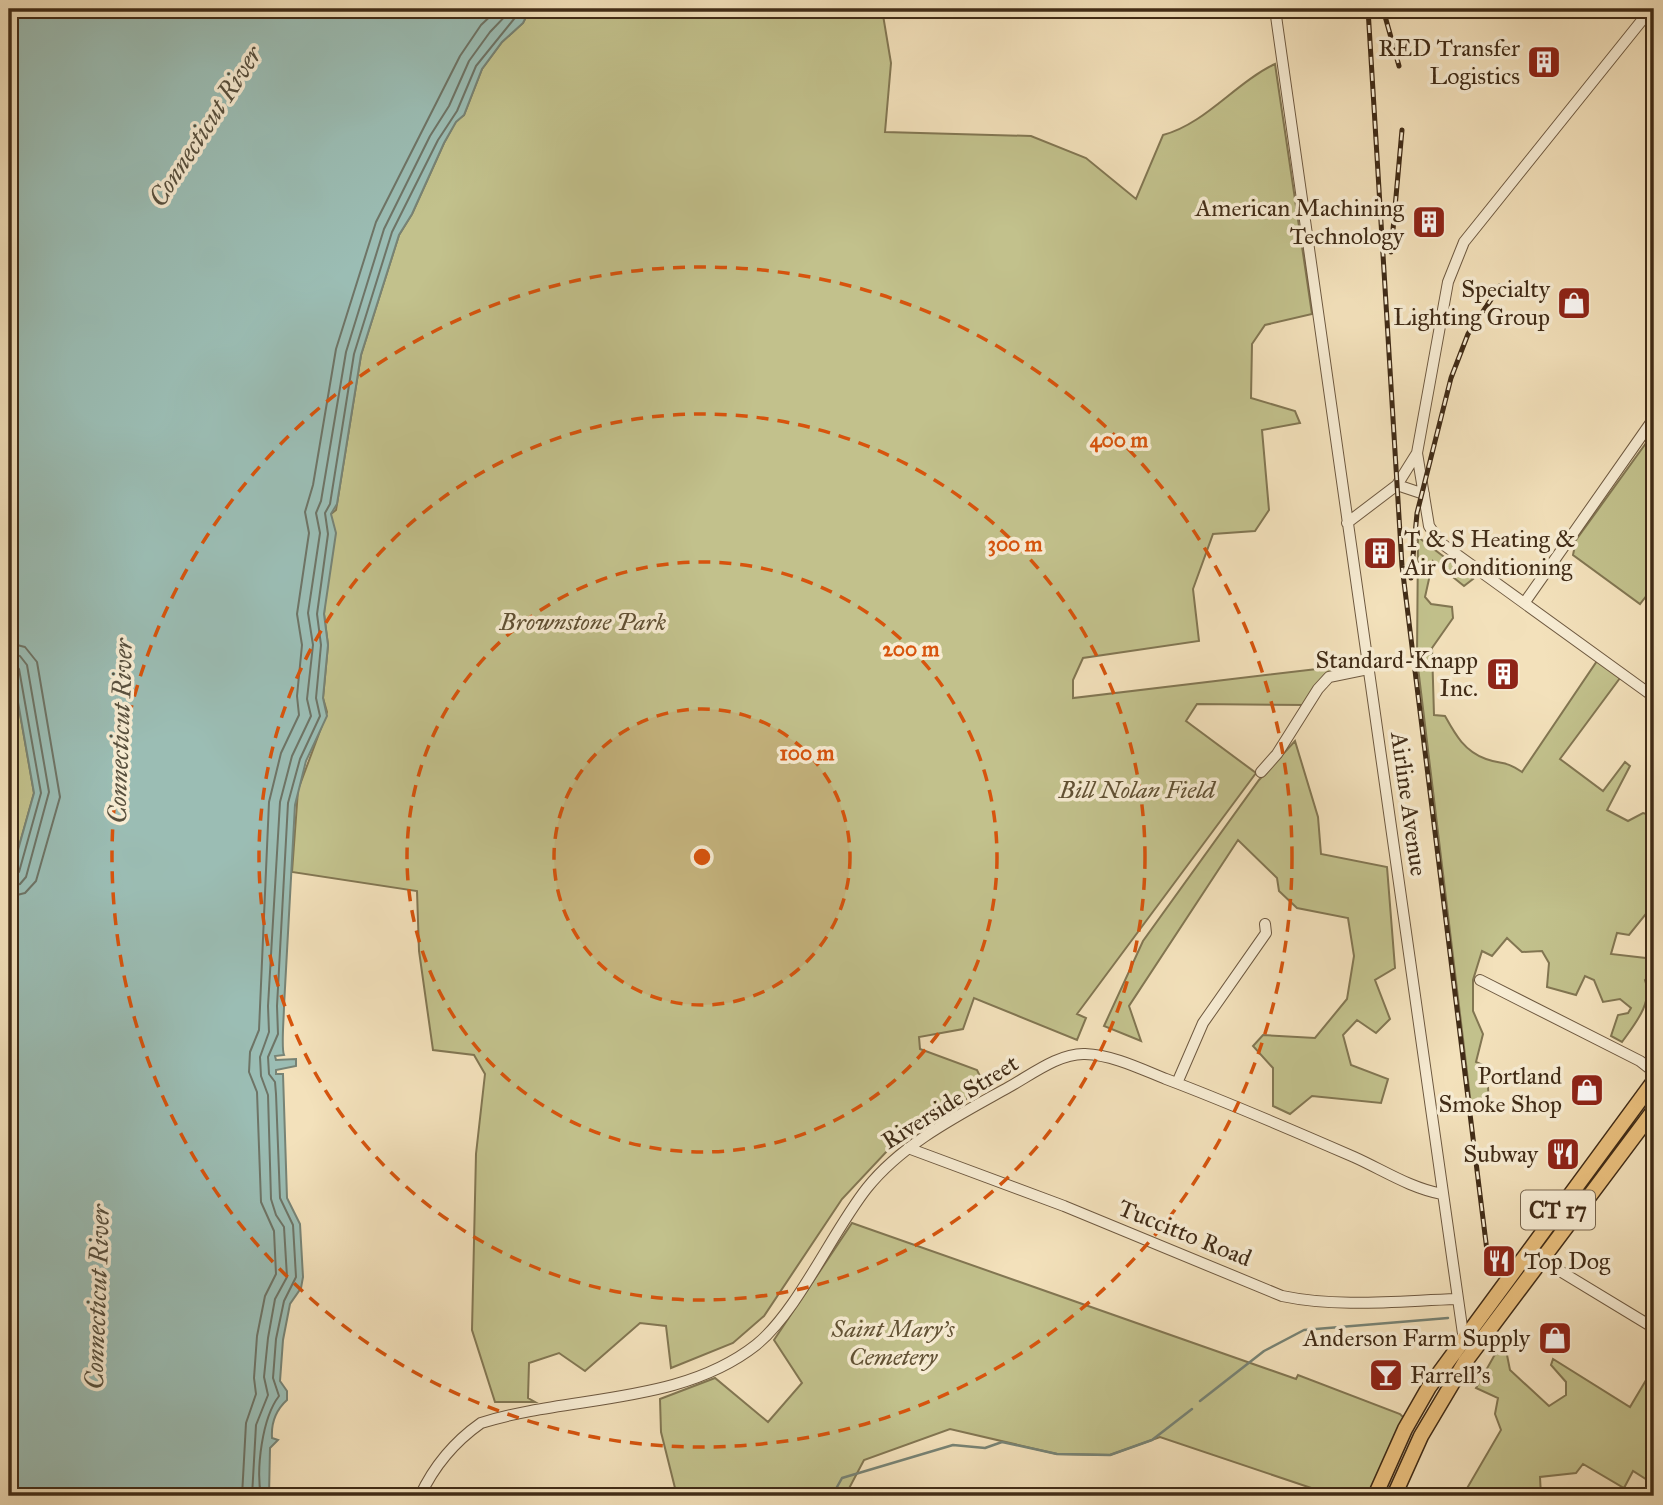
<svg xmlns="http://www.w3.org/2000/svg" width="1663" height="1505" font-family="'IM FELL Great Primer',serif">
<style>
.green{fill:#c2c18c;stroke:#827652;stroke-width:2}
.water{fill:#9bbdb4;stroke:#778375;stroke-width:2}
.lines{fill:none;stroke-linecap:round;stroke-linejoin:round}
.shore{stroke:#6e7466;stroke-width:2}
.stream{stroke:#778375;stroke-width:2.5}
.minor-casing{stroke:#6e5940;stroke-width:12}
.highway-casing{stroke:#412c17;stroke-width:17}
.minor{stroke:#f7ecd3;stroke-width:10}
.highway{stroke:#eac07e;stroke-width:14}
.rail-casing{stroke:#412c17;stroke-width:5}
.rail{stroke:#f7ecd3;stroke-width:2.5;stroke-dasharray:8;stroke-linecap:butt}
.ring{fill:none;stroke:#d7540d;stroke-width:3.5;stroke-dasharray:12 9}
.labels{text-anchor:middle;stroke-width:7;stroke-linejoin:round;paint-order:stroke}
.shield{fill:#f7ecd3;stroke:#78664f;stroke-width:2}
.shield-label{font-size:23px;font-weight:bold;fill:#412c17}
.poi-label{font-size:24px;fill:#412c17;stroke:#f7ecd3;text-anchor:end}
.park-label{font-size:24px;font-style:italic;fill:#615134;stroke:#f7ecd3}
.street-label{font-size:24px;fill:#412c17;stroke:#f7ecd3}
.water-label{font-size:26px;font-style:italic;fill:#58503e;stroke:#f7ecd3}
.centre{fill:#d7540d;stroke:#f7ecd3;stroke-width:3.5}
.ring-label{font-size:21px;text-anchor:middle;font-weight:bold;fill:#d7540d;stroke:#f7ecd3;stroke-width:7;stroke-linejoin:round;paint-order:stroke}
</style>
<rect width="100%" height="100%" fill="#f3e1bb"/>
<filter id="stains"><feTurbulence type="fractalNoise" baseFrequency=".00286" numOctaves="4"/><feColorMatrix values="0 0 0 0 .2 0 0 0 0 .09 0 0 0 0 .02 0 0 0 .5 -.17"/></filter>
<radialGradient id="worn" r=".72"><stop offset=".6" stop-color="#630" stop-opacity="0"/><stop offset="1" stop-color="#630" stop-opacity=".3"/></radialGradient>
<!-- green -->
<path class="green" d="M530,9h352l9,54 -6,69 146,4 55,22 50,41 27,-64c42,-11 72,-52 112,-71l37,250 -47,11 -13,19 -1,54 44,13 5,12 -38,7 7,80 -14,21 -42,3 -20,55 6,52 -116,17 -10,22v18l261,-31 -27,38 -110,-1 -11,17 70,52 -179,241 9,4 -9,22 -103,-42 -11,31 -44,8 1,12 57,21 9,18 -84,47 -60,64 -78,117 -31,27 -62,25 -5,-42 -26,-3 -55,48 -26,-18 -30,10 -1,35 7,4h-40l-23,-72 4,-176 9,-80 -11,-19 -41,-5 -14,-99 -2,-60 -125,-19 6,-82 29,-78 -4,-14 5,-53 -4,-31 7,-100 5,-4 25,-155 38,-120 13,-21 32,-71 12,-22 8,-6 18,-46 20,-27 21,-19z
M1654,432v154l-14,18 -67,-49 3,-15z
M1418,537l55,42 -9,7 -31,-25 -8,36 6,7 21,3 1,11 -21,30 2,67 11,1c10,18 19,35 41,43 17,6 18,1 36,13l75,-111 23,17 -60,81 43,32 22,-29 5,4 -23,44 21,11 15,-8 11,3v88l-25,31 -12,-2 -6,21 43,5v13l-9,8c9,22 -11,45 -23,62l-11,-6 7,-21 10,-2 3,-5 -11,-9 -17,3 -9,-22 -9,-4 -9,19 -29,-8 2,-24 -7,-12 -20,1 -15,-14 -15,18 -10,-5 -9,29v31l10,23 -7,28 11,5 2,40 -17,6 -55,-454z
M9,651l25,142 -25,89v-74l9,-33 -9,-40z
M1295,741l23,76 3,37 66,13 8,101 -20,12 15,39 -14,14 -19,-13 -14,15 8,30 37,14 -7,24 -69,-7 -22,18 -17,-8v-38l-20,-22 10,-11 52,3 32,-39 7,-43 -6,-38 -51,-10 -18,-17 -2,-13 -39,-38 -109,166 12,35 -37,-15 39,-85 116,-161z
M852,1223l444,156 2,-4 102,39 5,5 -36,77h-34l-175,-59 -50,18 -53,-1 -107,-25 -86,31 -19,36h-168l-16,-64 -1,-33 55,-21 53,44 34,-39 -28,-43z
M1505,1345l5,25 39,36 17,-11v-13l-15,-17 2,-6 77,48 22,-37 2,1v101l-5,9 -16,-10 -9,17 -41,-24 -7,9 -36,4 1,19h-63l-12,-6 35,-60 -6,-16 3,-16 -22,-10 18,-32z"/>
<!-- water -->
<path class="water" d="M9,9h521l-7,14 -21,19 -20,27 -18,46 -8,7 -12,21 -32,71 -13,21 -38,120 -24,149 -6,10 5,19 -12,81 4,31 -5,53 4,18 -21,45 -11,44 -11,201c0,11 -3,42 0,49l-9,1 1,4 20,-1v7l-20,4v4h7l4,124 13,26 3,53 -2,11 -11,16 -7,36 -3,41 7,10v9c-11,10 -16,23 -15,38l6,2 -8,8 -1,48h-260v-614l25,-89 -25,-142z"/>
<g class="lines">
<!-- shore -->
<path class="shore" d="M9,643l16,4 12,15 23,135 -24,84 -11,12 -16,4
M9,654l11,2 7,9 22,127 -23,85 -6,7 -11,3
M9,662l6,2 4,5 22,124 -22,79 -10,6
M242,1496l4,-73 10,-29 -2,-16 3,-42 8,-40 11,-22 -2,-43 -13,-29 -4,-110 -8,-20 1,-20 9,-22 10,-228 12,-49 18,-38 -2,-19 5,-51 -5,-31 12,-81 -4,-21 8,-27 23,-136 40,-127 84,-166 21,-31 17,-16
M252,1496l4,-71 12,-30 -4,-18 4,-39 7,-39 12,-22 -3,-50 -8,-12 -5,-16 -3,-104 -7,-19 -1,-19 9,-25 -1,-26 12,-204 12,-46 19,-40 -4,-17 6,-54 -5,-32 12,-80 -4,-20 5,-12 25,-149 38,-123 46,-93 19,-30 20,-45 21,-29 22,-23
M261,1496c-5,-27 1,-78 18,-100l-6,-18 3,-39 8,-38 12,-24 -3,-52 -13,-27 -4,-104 -1,-12 -6,-8 -1,-17 10,-23 -1,-28 11,-203 12,-44 20,-43 -4,-18 5,-53 -4,-31 11,-80 -3,-21 5,-9 24,-150 38,-122 46,-92 19,-29 19,-45 46,-57"/>
<!-- stream -->
<path class="stream" d="M1200,1401l64,-50 40,-21 144,-12
M832,1496l10,-18 111,-33 32,3 17,-6 55,12 53,1 42,-15 40,-31"/>
<!-- minor casing -->
<g class="minor-casing">
<path id="minor" d="M1275,9l189,1332
M1651,9l-187,233 -16,40 -31,171 12,73 12,17 213,154
M1397,485l27,9
M1347,523l50,-38 20,-32
M1525,602l129,-184
M9,762v33
M1261,772l16,-18 41,-65 11,-12 39,-8
M1480,980l160,81 14,11
M1177,1083l26,-60 63,-90 -1,-9
M908,1148l156,58 218,90c57,12 116,5 174,3
M1527,1251l127,77
M420,1496c14,-30 34,-54 61,-73 89,-28 199,-18 275,-78 42,-34 76,-113 111,-157 36,-45 92,-73 142,-101 22,-12 50,-34 76,-33 28,1 56,15 81,25 64,24 126,51 188,78 29,13 56,31 88,37"/>
</g>
<!-- highway casing -->
<g class="highway-casing">
<path id="highway" d="M1375,1496l30,-67 24,-42 225,-306
M1394,1496l27,-60 44,-74 189,-252"/>
</g>
<!-- minor -->
<use href="#minor" class="minor"/>
<!-- highway -->
<use href="#highway" class="highway"/>
<!-- rail casing -->
<g class="rail-casing">
<path id="rail" d="M1368,9l34,557 87,701
M1383,9l16,57
M1391,252l11,-122
M1411,578l6,-65 34,-135 17,-44 32,-48"/>
</g>
<!-- rail -->
<use href="#rail" class="rail"/>
</g>
<!-- distance rings -->
<circle cx="702" cy="857" r="148" fill="#d7540d" fill-opacity=".12"/>
<g class="ring">
<circle cx="702" cy="857" r="148"/>
<circle cx="702" cy="857" r="295"/>
<circle cx="702" cy="857" r="443"/>
<circle cx="702" cy="857" r="590"/>
</g>
<!-- icons -->
<defs>
<g id="building-square" transform="scale(1.75)"><rect x="-9" y="-9" width="18" height="18" rx="4" fill="#8f2418" stroke="#f7ecd3"/><path d="M-4-6H4V6H1V3H-1V6H-4ZM-2.5-4.3h1.7v1.8h-1.7ZM.8-4.3h1.7v1.8H.8ZM-2.5-1h1.7V.8h-1.7ZM.8-1h1.7V.8H.8Z" fill="#fff"/></g>
<g id="shop-square" transform="scale(1.75)"><rect x="-9" y="-9" width="18" height="18" rx="4" fill="#8f2418" stroke="#f7ecd3"/><path d="M-5-2.5h2.3a2.7 3.5 0 0 1 5.4 0H5L5.5 6h-11ZM-1.5-2.5h3a1.5 2.3 0 0 0-3 0Z" fill="#fff"/></g>
<g id="restaurant-square" transform="scale(1.75)"><rect x="-9" y="-9" width="18" height="18" rx="4" fill="#8f2418" stroke="#f7ecd3"/><path d="M-5-6h1v4h1v-4h1v4h1v-4h1v5L-1.5 .5V6h-2V.5L-5-1ZM5-6V6H3V1.5H1.5Q1.5-4 5-6Z" fill="#fff"/></g>
<g id="bar-square" transform="scale(1.75)"><rect x="-9" y="-9" width="18" height="18" rx="4" fill="#8f2418" stroke="#f7ecd3"/><path d="M-6-5H6L.8 .8V4.5H3.5V6h-7V4.5H-.8V.8Z" fill="#fff"/></g>
</defs>
<g fill-rule="evenodd">
<use href="#building-square" x="1544" y="62"/>
<use href="#building-square" x="1429" y="222"/>
<use href="#shop-square" x="1574" y="303"/>
<use href="#building-square" x="1380" y="553"/>
<use href="#building-square" x="1503" y="674"/>
<use href="#shop-square" x="1587" y="1090"/>
<use href="#restaurant-square" x="1563" y="1154"/>
<use href="#restaurant-square" x="1499" y="1261"/>
<use href="#shop-square" x="1555" y="1338"/>
<use href="#bar-square" x="1386" y="1375"/>
</g>
<g class="labels">
<!-- shield labels -->
<rect class="shield" x="1521" y="1190.5" width="74" height="39" rx="5"/>
<g class="shield-label">
<text x="1558" y="1218">CT 17</text>
</g>
<!-- poi labels -->
<g class="poi-label">
<text x="1520" y="56">RED Transfer<tspan x="1520" dy="28">Logistics</tspan></text>
<text x="1404" y="216">American Machining<tspan x="1404" dy="28">Technology</tspan></text>
<text x="1550" y="297">Specialty<tspan x="1550" dy="28">Lighting Group</tspan></text>
<text x="1404" y="547" text-anchor="start">T &amp; S Heating &amp;<tspan x="1404" dy="28">Air Conditioning</tspan></text>
<text x="1478" y="668">Standard-Knapp<tspan x="1478" dy="28">Inc.</tspan></text>
<text x="1562" y="1084">Portland<tspan x="1562" dy="28">Smoke Shop</tspan></text>
<text x="1538" y="1162">Subway</text>
<text x="1524" y="1269" text-anchor="start">Top Dog</text>
<text x="1530" y="1346">Anderson Farm Supply</text>
<text x="1410" y="1383" text-anchor="start">Farrell's</text>
</g>
<!-- park labels -->
<g class="park-label">
<text x="583" y="630">Brownstone Park</text>
<text x="1137" y="798">Bill Nolan Field</text>
<text x="893" y="1337">Saint Mary's<tspan x="893" dy="28">Cemetery</tspan></text>
</g>
<!-- street labels -->
<g class="street-label">
<text transform="translate(1409 804) rotate(82)" y="8">Airline Avenue</text>
<text transform="translate(950 1102) rotate(-32)" y="8">Riverside Street</text>
<text transform="translate(1185 1233) rotate(22)" y="8">Tuccitto Road</text>
</g>
<!-- water labels -->
<g class="water-label">
<text transform="translate(205 126) rotate(-57)" y="9">Connecticut River</text>
<text transform="translate(120 731) rotate(-88)" y="9">Connecticut River</text>
<text transform="translate(97 1297) rotate(-88)" y="9">Connecticut River</text>
</g>
</g>
<circle cx="702" cy="857" r="10" class="centre"/>
<g class="ring-label">
<text x="1119" y="447">400 m</text>
<text x="1015" y="551">300 m</text>
<text x="911" y="656">200 m</text>
<text x="807" y="760">100 m</text>
</g>
<!-- margin -->
<rect width="1663" height="1505" fill="none" stroke="#f3e1bb" stroke-width="35"/>
<rect x="10" y="10" width="1642" height="1484" fill="none" stroke="#412c17" stroke-width="3.5"/>
<rect x="18" y="18" width="1628" height="1470" fill="none" stroke="#412c17" stroke-width="2"/>
<rect width="100%" height="100%" filter="url(#stains)"/>
<rect width="100%" height="100%" fill="url(#worn)"/>
</svg>
